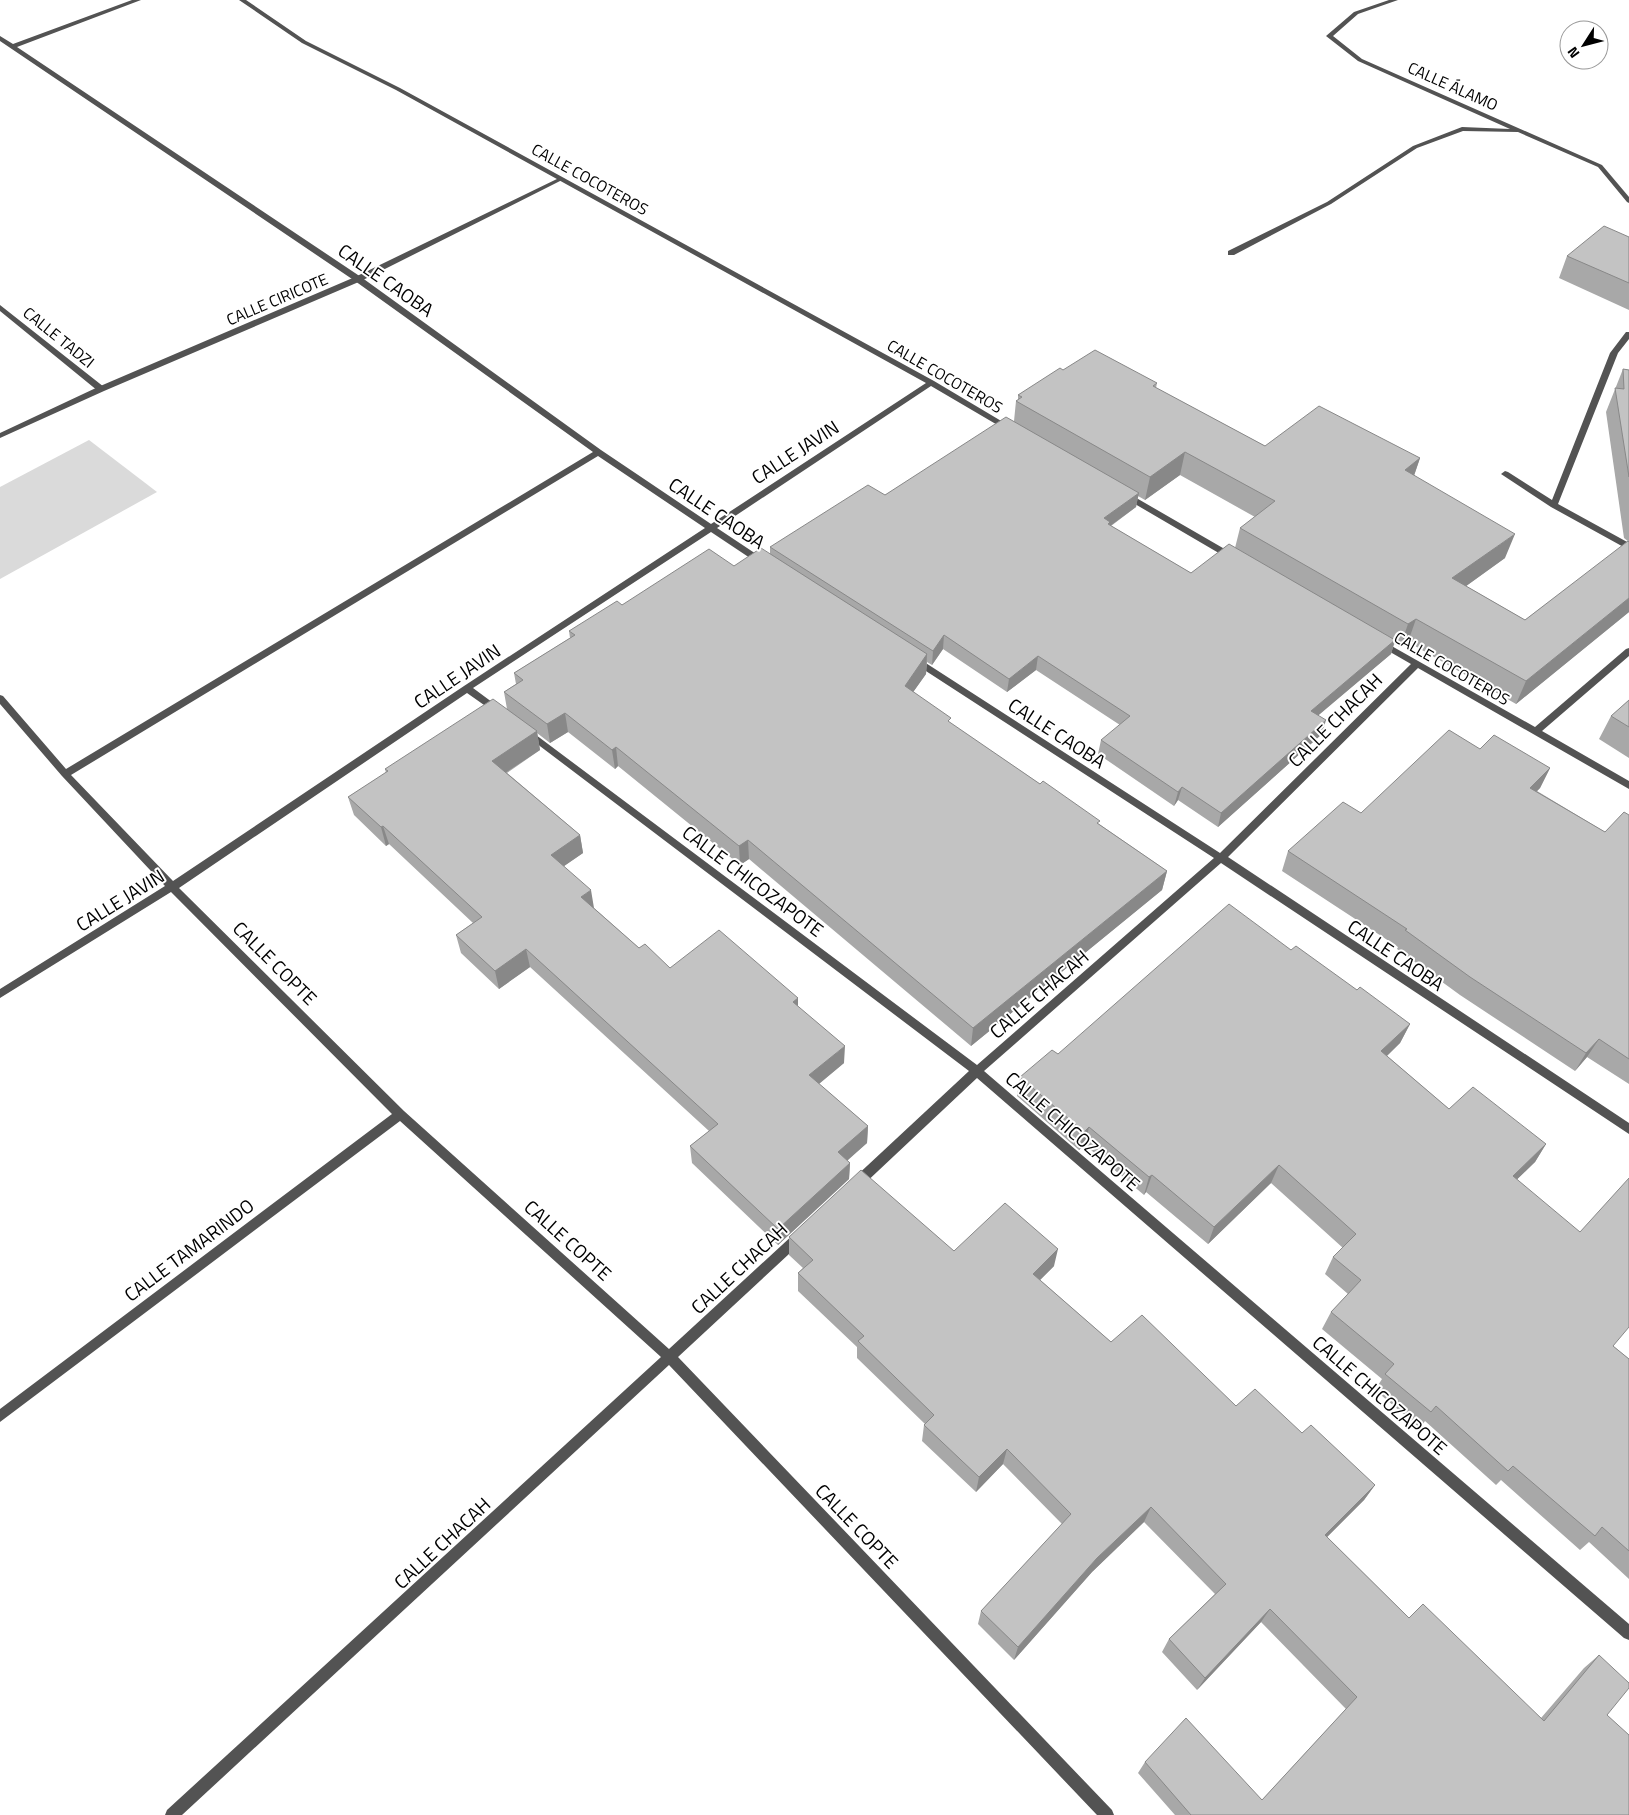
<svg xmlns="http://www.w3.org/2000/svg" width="1629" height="1815" font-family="'Titillium Web',sans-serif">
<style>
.green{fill:#dadada}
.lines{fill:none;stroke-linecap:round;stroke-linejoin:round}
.minor{fill:#535353;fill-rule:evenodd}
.tertiary{fill:#535353;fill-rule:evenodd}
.wall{fill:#a8a8a8;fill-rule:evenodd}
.shaded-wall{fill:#888}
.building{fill:#c3c3c3;stroke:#888}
.labels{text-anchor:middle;stroke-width:4;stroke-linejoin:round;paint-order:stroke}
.far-street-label{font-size:16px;fill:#000;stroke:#fff}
.street-label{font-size:19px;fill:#000;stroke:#fff}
</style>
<rect width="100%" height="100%" fill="#fff"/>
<!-- green -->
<path class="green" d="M89,440l68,52 -157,87v-92z"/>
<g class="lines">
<!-- minor -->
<path class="minor" d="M132,0h9l-124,47 344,230 240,173 110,74 215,-141 -530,-293 -94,-47 -63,-43h7l60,41 94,47 534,293 79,47 -1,2h-6l-75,-44 -214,142 48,32v4h-6l-48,-32 -238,156 27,20 2,2 -2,2h-6l-27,-19 -288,195 225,223 265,238 126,-116 4,-1 4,1 2,4 -2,4 -125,116 434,453 2,5h-17l-428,-450 -487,450h-17l2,-5 494,-453 -261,-236 -400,301v-13l392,-295 -221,-222 -171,106v-9l165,-103 -103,-110 -62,-72v-9l3,1 63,73 527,-317 -238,-171 -355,-240v-5l13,8zM598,456l107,72 -241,158 -291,195 -102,-106z
M1389,0h9l-40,14 -25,22 29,23 240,106 27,32v6l-2,-1 -29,-35 -80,-35 -55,-1 -46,17 -86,56 -97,51h-6v-4l99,-49 86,-56 49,-19 48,2 -152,-68 -32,-25 28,-24z
M0,305l104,82v4h-6l-98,-80z
M1626,332h3v7l-11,14 -60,151 71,39v7l-78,-43 -50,-33 4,-3 3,1 44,28 58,-147z
M1126,492l109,63 1,2 -1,2h-6l-106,-62 -1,-2z
M1381,640l154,87 91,-78 3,-1v8l-87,75 87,50v8l-211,-121 -190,189 401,266v11l-408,-271 -237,208 645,553v16l-5,-2 -647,-560 -116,109 -4,1 -4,-1 -2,-4 2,-4 116,-108 -445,-337 5,-3 3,1 445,333 237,-207 -302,-196 -1,-2 1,-2h6l302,195 191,-189 -33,-19 -1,-2 1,-2z"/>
<!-- tertiary -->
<path class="tertiary" d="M559,178l5,1 -203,102 -257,110 -104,47v-5l98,-46 257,-110z"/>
</g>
<!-- wall -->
<path class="wall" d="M1629,237v73l-70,-32 8,-22z
M1623,369l6,1v172l-5,-4 -18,-126z
M1063,370l94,13 -1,5 109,58 155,12 -6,18 91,82 -39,28 59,34 104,-78v70l-113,92 -108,-62 -8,5 -6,-3 -3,10 -73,61 4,19 -104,93 -40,-27 -4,6 -76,-52 3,-14 19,-15 -84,-55 -29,22 -64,-43 -11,16 -5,-3 -1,12 -13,18 37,31 149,101 68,47 -5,19 -191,156 -222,-187 -9,6 -122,-99 -3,3 -47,-37 -18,11 -13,-10 3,17 -33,23 73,62 3,18 -19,13 30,42 45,40 31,20 128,30v8l46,57 -25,21 49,42 -1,17 -20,17 3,3 -1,16 -71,66 -86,-82 -2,-17 19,-15 -179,-164 -31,22 -38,-36 -5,-18 17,-12 -84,-79 -3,2 -32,-31 -6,-18 38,-24 -1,-4 122,-60 -3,-17 12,-8 -2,-11 56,-35 -1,-7 53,-26 112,-39 36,-12v-7l115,-52 129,-74 2,-20 2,-1v-5zM1180,475l75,42 -15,11 -5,20 -44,25 -80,-47 25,-19 2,-11 7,4z
M1629,700v58l-30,-19 12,-23z
M1480,749l70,19 -10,20 -3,3 68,41 24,-17v269l-42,-27 -12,14 -115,-76 -63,-46 1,-2 -116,-76 6,-20 73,-38z
M1291,950l66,40 53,34 -10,19 -13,13 62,53 97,35 -11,18 -18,17 96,167 16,13v220l-40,-37 -9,8 -79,-70 -5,5 -71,-64 -5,7 -45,-38 7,-11 -60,-50 9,-17 17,-18 -23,-20 8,-17 10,-9 -72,-65 -63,61 -62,-52 -2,3 -59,-50 -6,5 -62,-54 3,-19 38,-23z
M789,1237l165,14 100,15 -14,14 71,62 125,64 66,27 73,52 -11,15 -37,37 82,81 132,100 43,-50 15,-13 8,60 22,100h-454l-37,-42 7,-11 117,38 84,-91 -85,-87 -64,68 -35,-38 7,-13 46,-45 -71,-72 -52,50 -78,88 -36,-36 3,-13 81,-87 -59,-60 -27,28 -54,-51 2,-16 1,-1 -68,-66v-11l-59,-56v-18l5,-5 -14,-13z"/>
<!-- shaded-wall -->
<path class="shaded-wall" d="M1185,452l-5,23 -35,25 5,-23z
M1420,458l-8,23 -7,-11z
M1139,493l-3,14 -26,19 -6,-8z
M1515,534l-10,24 -61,44 8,-24z
M1629,598v14l-113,92 10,-23z
M1416,619l-8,23 -8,5 8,-23z
M944,635l-1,14 -11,16 1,-14z
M1395,640l-4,14 -84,71 4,-14z
M927,654l-1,20 -22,31 1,-19z
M1038,656l-2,14 -29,22 2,-13z
M565,713l3,19 -18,11 -3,-19z
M1326,720l-4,14 -104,93 3,-14z
M537,731l3,19 -44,29 -4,-18z
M616,747l2,19 -3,3 -3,-19z
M1550,768l-10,20 -19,19 9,-19z
M1182,787l-4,13 -4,6 4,-14z
M383,826l6,18 -3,2 -5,-19z
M580,835l3,18 -29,20 -3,-18z
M748,840l1,19 -9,6 -1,-19z
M1167,871l-5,19 -191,156 2,-18z
M591,890l3,18 -10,7 -3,-18z
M526,949l4,18 -31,22 -4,-18z
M798,998v17l-5,-13z
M1410,1024l-10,19 -28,27 9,-19z
M1599,1039l-12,18 -12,14 11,-18z
M845,1046l-1,17 -35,29v-17z
M868,1126l-1,17 -29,26v-17z
M1089,1127l-4,18 -6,5 5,-18z
M1546,1144l-11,18 -33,32 11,-18z
M850,1163l-1,16 -71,66v-16z
M1279,1165l-8,18 -63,61 6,-17z
M1152,1175l-6,17 -2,3 5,-18z
M1058,1249l-4,17 -25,25 4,-17z
M1007,1449l-4,15 -27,28 3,-15z
M1375,1485l-11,15 -49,49 10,-14z
M1151,1507l-7,15 -52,50 -78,88 4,-13 79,-89z
M1270,1609l-9,13 -64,68 8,-12z"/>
<!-- building -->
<path class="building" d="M1604,226l25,11v46l-62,-27z
M1095,350l62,33 -4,3 112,60 54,-40 101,52 -15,12 110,64 -63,44 73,42 103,-79 1,1v56l-103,83 -110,-62 -8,5 -168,-96 35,-27 -90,-49 -35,25 -134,-76 6,-4 -4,-2 42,-27 3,2z
M1623,369l6,1v107l-14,-89 9,1z
M1006,417l133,76 -35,25 6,4 -2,2 83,49 38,-29 166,96 -84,71 15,9 -105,93 -39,-26 -4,5 -77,-52 29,-24 -92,-60 -29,23 -65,-44 -11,16 -163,-104 98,-62 17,10z
M761,548l166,106 -22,32 46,32 -3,3 92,63 3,-3 57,40 -3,2 70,48 -194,157 -225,-188 -9,6 -123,-99 -4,3 -47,-37 -18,11 -43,-32 19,-12 -9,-7 61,-38 -6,-4 48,-30 5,4 87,-56 25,17z
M493,699l44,32 -45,30 88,74 -29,20 40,35 -10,7 58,51 6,-4 25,24 49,-38 79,68 -5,4 52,44 -36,29 59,51 -30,26 12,11 -72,66 -88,-83 28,-22 -192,-175 -31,22 -39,-36 26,-18 -99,-91 -2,1 -33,-30 40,-26 -3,-2z
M1629,700v27l-18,-11z
M1449,730l31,19 14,-14 56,33 -20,20 75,44 19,-20 5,3v244l-30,-20 -13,14 -116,-76 -65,-47 2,-1 -119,-78 55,-49 18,11z
M1229,904l62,46 5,-4 61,44 3,-3 50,37 -29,27 68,58 24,-22 73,57 -33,32 67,56 49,-54v149l-16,19 16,13v192l-27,-24 -7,9 -82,-70 -5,5 -72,-65 -5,6 -46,-38 9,-10 -63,-52 30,-32 -28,-23 23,-23 -77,-69 -65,62 -62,-52 -3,2 -60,-50 -5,5 -64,-55 32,-27 6,4z
M861,1170l93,81 51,-48 53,46 -25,25 78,68 31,-27 94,91 19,-17 47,44 9,-8 64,60 -50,50 84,83 14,-14 121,117 55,-66 30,28v5l-22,27 22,20v80h-438l-46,-53 41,-44 76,82 95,-103 -87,-88 -65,69 -36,-39 57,-55 -75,-77 -54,51 -79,89 -37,-36 90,-97 -64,-65 -28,28 -55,-52 10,-10 -76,-74 6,-5 -66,-63 15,-13 -24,-23z"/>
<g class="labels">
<!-- far-street labels -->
<g class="far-street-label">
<text transform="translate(1453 86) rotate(24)" y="6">CALLE ÁLAMO</text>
<text transform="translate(590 179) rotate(29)" y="6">CALLE COCOTEROS</text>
<text transform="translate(277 299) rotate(-23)" y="6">CALLE CIRICOTE</text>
<text transform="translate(59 337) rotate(39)" y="6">CALLE TADZI</text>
<text transform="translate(945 376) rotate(30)" y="6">CALLE COCOTEROS</text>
<text transform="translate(1452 668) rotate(30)" y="6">CALLE COCOTEROS</text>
</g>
<!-- street labels -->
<g class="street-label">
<text transform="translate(386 280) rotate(35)" y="7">CALLE CAOBA</text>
<text transform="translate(795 452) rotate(-33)" y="7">CALLE JAVIN</text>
<text transform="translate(717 513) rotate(34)" y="7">CALLE CAOBA</text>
<text transform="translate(457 676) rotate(-34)" y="7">CALLE JAVIN</text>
<text transform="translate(1335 720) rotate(-45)" y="7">CALLE CHACAH</text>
<text transform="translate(1057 733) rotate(33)" y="7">CALLE CAOBA</text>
<text transform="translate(753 881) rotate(37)" y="7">CALLE CHICOZAPOTE</text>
<text transform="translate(120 900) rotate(-32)" y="7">CALLE JAVIN</text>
<text transform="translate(1396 955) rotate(34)" y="7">CALLE CAOBA</text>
<text transform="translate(275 963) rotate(45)" y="7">CALLE COPTE</text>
<text transform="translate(1039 994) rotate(-41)" y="7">CALLE CHACAH</text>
<text transform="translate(1073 1131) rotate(41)" y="7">CALLE CHICOZAPOTE</text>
<text transform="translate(568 1240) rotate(42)" y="7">CALLE COPTE</text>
<text transform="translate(189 1250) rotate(-37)" y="7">CALLE TAMARINDO</text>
<text transform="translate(739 1268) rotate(-43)" y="7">CALLE CHACAH</text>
<text transform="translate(1380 1395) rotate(41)" y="7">CALLE CHICOZAPOTE</text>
<text transform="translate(857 1526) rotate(46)" y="7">CALLE COPTE</text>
<text transform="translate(442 1543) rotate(-43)" y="7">CALLE CHACAH</text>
</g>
</g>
<!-- north arrow -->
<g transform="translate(1584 45) rotate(234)"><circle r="24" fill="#ffffff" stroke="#999999"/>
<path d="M0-4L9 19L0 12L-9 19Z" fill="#000000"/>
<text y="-8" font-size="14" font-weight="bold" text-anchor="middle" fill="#000000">N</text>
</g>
</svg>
